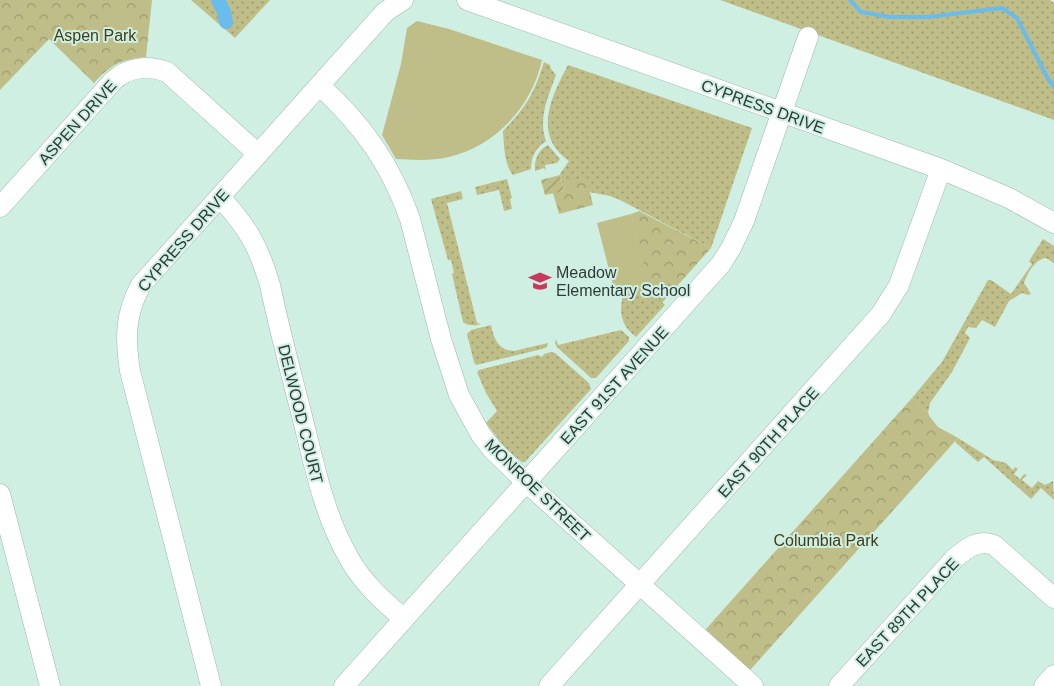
<svg xmlns="http://www.w3.org/2000/svg" width="1054" height="686" font-family="Helvetica,sans-serif">
<style>
.grass{fill:url(#grass-dots)}
.park{fill:url(#park-crowns)}
.garden{fill:url(#garden-furrows)}
.pitch{fill:#bfbe88}
.lines{fill:none;stroke-linecap:round;stroke-linejoin:round}
.stream{stroke:#6abcec;stroke-width:4}
.canal{stroke:#6abcec;stroke-width:14}
.minor-casing{stroke:#9ab9ae;stroke-width:21}
.minor{stroke:#fff;stroke-width:20}
.labels{text-anchor:middle;stroke-width:4;stroke-linejoin:round;paint-order:stroke}
.park-label{font-size:16px;fill:#403e1a;stroke:#cfefe3}
.street-label{font-size:16px;fill:#2e3a36;stroke:#cfefe3}
.poi-label{font-size:16px;fill:#2e3a36;stroke:#cfefe3;text-anchor:start}
</style>
<defs>
<pattern id="grass-dots" width="8" height="8" patternUnits="userSpaceOnUse" patternTransform="scale(1.25)"><rect width="8" height="8" fill="#bfbe88"/><path d="M2 2h.1M6 6h.1" fill="none" stroke="#9c9b70" stroke-width="1.8" stroke-linecap="round"/></pattern>
<pattern id="park-crowns" width="20" height="18" patternUnits="userSpaceOnUse" patternTransform="scale(1.25)"><rect width="20" height="18" fill="#bfbe88"/><path d="M2 6a3 3 0 1 1 6 0M12 15a3 3 0 1 1 6 0" fill="none" stroke="#9c9b70"/></pattern>
<pattern id="garden-furrows" width="10" height="10" patternUnits="userSpaceOnUse" patternTransform="scale(1.25)"><rect width="10" height="10" fill="#bfbe88"/><path d="M-1 1l2-2M0 10L10 0M9 11l2-2" fill="none" stroke="#9c9b70"/></pattern>
</defs>
<rect width="100%" height="100%" fill="#cfefe3"/>
<!-- grass -->
<path class="grass" d="M191,0h79l-35,38z
M720,0h330l4,3v117z
M544,62l6,3 1,4 5,6c-8,22 -18,43 -10,66 -10,7 -15,15 -15,28l-18,6c-9,-11 -9,-30 -10,-44 23,-24 31,-37 41,-69z
M568,65l184,63 -41,120 -91,-48 -10,-4 -21,-4 -3,-14 -24,5 -2,-9 9,-13c-37,-26 -18,-64 -1,-96z
M548,145l12,14 -3,4 -12,2 1,6 -2,-3 -9,3c-1,-11 3,-21 13,-26z
M507,179l5,19 -2,1 2,10 -8,2 -5,-21 -22,5 -2,-8z
M461,191l2,8 -16,4 30,120 4,1c-5,2 -14,2 -18,-2l-11,-48 2,-1 -3,-13h-3l-17,-61z
M1043,239l11,7v17l-8,-5c-11,1 -19,16 -22,25l7,11 -3,1 -6,-2 -13,8 -14,26 -13,-7 -6,8 -8,-1 -3,6 5,5 -18,34 -22,31 -2,10 -16,-15 30,-36 46,-82h3l20,14 21,-30 -3,-3z
M644,286l21,19 -29,32c-17,-13 -17,-27 -12,-46z
M491,325c3,14 7,25 23,26l34,-8 -1,4 -5,2 -66,16 -2,-3 -7,-28 4,-4z
M621,330l8,7v4l-33,37h-5l-34,-31 -2,-4 1,-4 2,6z
M551,352l4,1 34,30 2,6 -66,73h-3l-16,-13 -20,-26 11,-12 -11,-18 -9,-21 2,-2 59,-15 4,2 2,-3z
M958,438l35,22 13,3 7,7 2,-3 3,2 -4,5 6,5 4,-5 3,1 -5,5 10,8 6,-7 7,4 8,-4 1,19 -13,-12 -10,11 -47,-42 -6,5 -23,-20z"/>
<!-- park -->
<path class="park" d="M0,0h152l-6,57c-24,2 -36,8 -52,26l-45,-44 -49,51z
M586,177l7,28 -34,9 -6,-21 11,-2 -2,-8z
M639,211l72,37 -49,55 -18,-17 4,-1 -17,-71z
M912,398l16,15 2,4 8,10 20,11 -215,240 -45,-40z"/>
<!-- garden -->
<path class="garden" d="M560,175l4,16 -19,4 -4,-15z"/>
<!-- pitch -->
<path class="pitch" d="M116,9l24,10 -11,27 -25,-11z
M417,21l32,8 93,31c-10,46 -46,86 -93,97 -17,4 -36,3 -53,2l-14,-24 19,-71 6,-36z
M631,214l18,71 -34,8 -18,-70z"/>
<g class="lines">
<!-- stream -->
<path class="stream" d="M850,0l11,12 29,5h38l74,-9 15,10 31,61 6,8"/>
<!-- canal -->
<path class="canal" d="M218,0l6,12 2,10"/>
<!-- minor casing -->
<g class="minor-casing">
<path id="minor" d="M467,0l474,169 68,29 45,25
M320,86c43,39 71,79 90,133l31,120 18,56 22,40 11,14 35,34 226,203
M220,197c28,31 38,48 50,88 9,43 20,85 31,127 13,51 22,102 49,148 13,23 34,42 54,59
M0,207l113,-126c15,-14 35,-16 54,-9l91,82
M0,494l50,192
M211,686l-81,-315c-5,-32 -5,-58 11,-86l244,-273 18,-12
M344,686l377,-422 10,-16 13,-27 64,-184
M549,686l332,-372 18,-29 42,-116
M839,686l116,-128c12,-10 23,-19 39,-13l60,53
M1044,686l10,-11"/>
</g>
<!-- minor -->
<use href="#minor" class="minor"/>
</g>
<!-- icons -->
<defs>
<g id="school-bare" transform="scale(1.725)"><path d="M0-5L7-2L0 1L-7-2ZM-4 1L0 2.5L4 1V4Q0 6-4 4Z" fill="#c7385d" stroke="#cfefe3" stroke-width="2.5" paint-order="stroke"/></g>
</defs>
<g fill-rule="evenodd">
<use href="#school-bare" x="540" y="281"/>
</g>
<g class="labels">
<!-- park labels -->
<g class="park-label">
<text x="95" y="41">Aspen Park</text>
<text x="826" y="546">Columbia Park</text>
</g>
<!-- street labels -->
<g class="street-label">
<text transform="translate(763 106) rotate(20)" y="6">CYPRESS DRIVE</text>
<text transform="translate(77 122) rotate(-48)" y="6">ASPEN DRIVE</text>
<text transform="translate(183 240) rotate(-49)" y="6">CYPRESS DRIVE</text>
<text transform="translate(614 385) rotate(-48)" y="6">EAST 91ST AVENUE</text>
<text transform="translate(301 414) rotate(76)" y="6">DELWOOD COURT</text>
<text transform="translate(768 442) rotate(-48)" y="6">EAST 90TH PLACE</text>
<text transform="translate(538 490) rotate(44)" y="6">MONROE STREET</text>
<text transform="translate(907 612) rotate(-47)" y="6">EAST 89TH PLACE</text>
</g>
<!-- poi labels -->
<g class="poi-label">
<text x="556" y="278">Meadow<tspan x="556" dy="18">Elementary School</tspan></text>
</g>
</g>
</svg>
